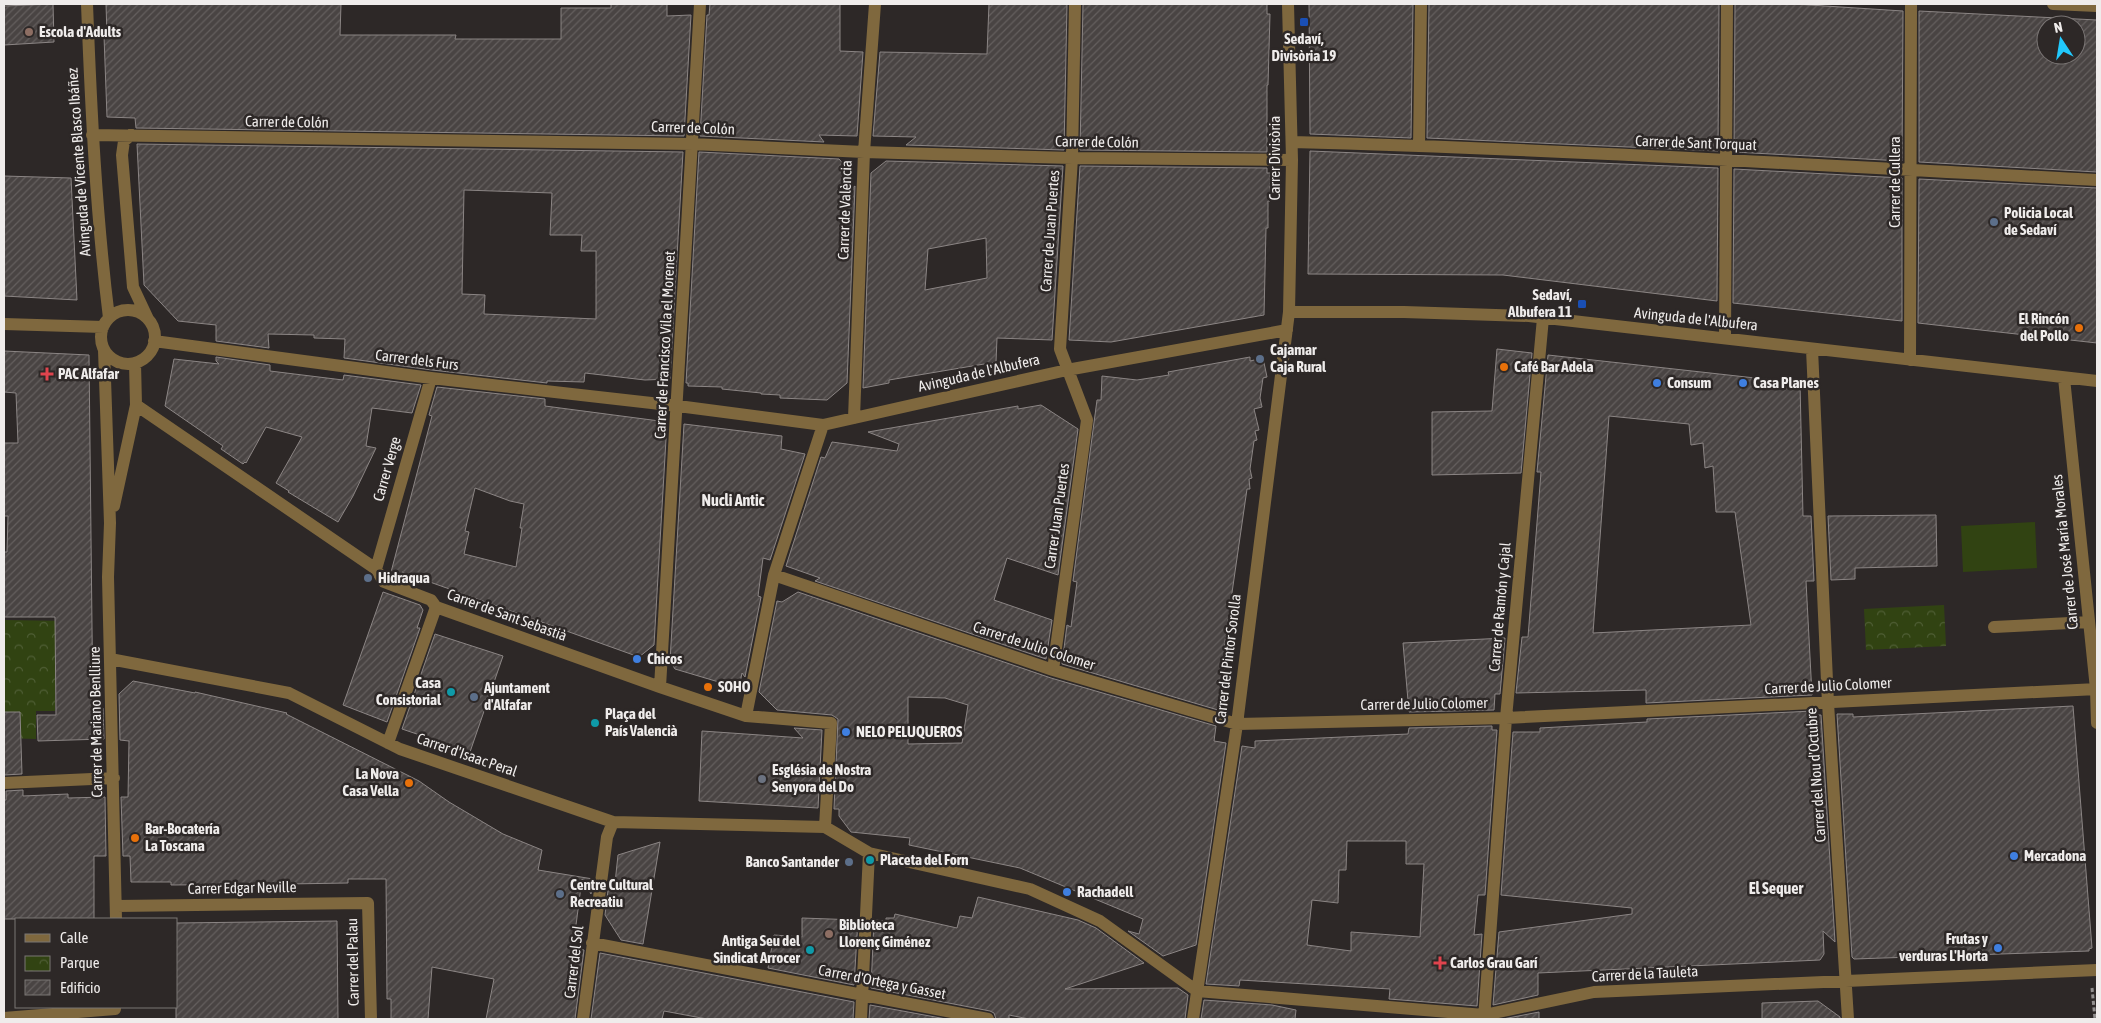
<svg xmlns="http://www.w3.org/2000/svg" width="2101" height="1023" font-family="'Asap Condensed',sans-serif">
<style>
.grass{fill:#314312}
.park{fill:url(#park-crowns)}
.building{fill:url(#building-hatch);stroke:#8b8584;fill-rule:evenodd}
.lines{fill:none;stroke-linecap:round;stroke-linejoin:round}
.path{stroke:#928f8e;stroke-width:3;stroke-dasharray:4 2.5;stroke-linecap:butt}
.minor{stroke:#7f683e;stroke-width:12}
.transit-dot{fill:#1a4fb4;stroke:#2d2827;stroke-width:2}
.education-dot{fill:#8d6e63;stroke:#2d2827;stroke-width:2}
.service-dot{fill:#5c6f8a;stroke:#2d2827;stroke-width:2}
.food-dot{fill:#e8710a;stroke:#2d2827;stroke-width:2}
.health-dot{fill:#e0444e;stroke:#2d2827;stroke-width:2}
.shop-dot{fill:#3f7fe0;stroke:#2d2827;stroke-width:2}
.culture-dot{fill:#0f9aa8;stroke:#2d2827;stroke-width:2}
.worship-dot{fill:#6b7280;stroke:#2d2827;stroke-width:2}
.labels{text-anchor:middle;stroke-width:5;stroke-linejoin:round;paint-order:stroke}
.poi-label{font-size:15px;font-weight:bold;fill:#efeceb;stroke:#2d2827;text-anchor:start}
.street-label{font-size:15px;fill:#efeceb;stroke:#2d2827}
.neighbourhood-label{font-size:16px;font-weight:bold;fill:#efeceb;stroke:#2d2827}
</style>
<defs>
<pattern id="park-crowns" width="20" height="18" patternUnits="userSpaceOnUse" patternTransform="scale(1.25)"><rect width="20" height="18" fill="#314312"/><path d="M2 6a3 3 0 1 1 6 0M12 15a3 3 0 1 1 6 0" fill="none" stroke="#4f5e35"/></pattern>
<pattern id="building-hatch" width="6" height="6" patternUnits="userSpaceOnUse" patternTransform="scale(1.25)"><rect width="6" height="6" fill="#494443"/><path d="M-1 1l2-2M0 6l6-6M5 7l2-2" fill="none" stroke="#645f5e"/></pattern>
</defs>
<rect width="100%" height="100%" fill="#2d2827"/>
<!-- grass -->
<path class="grass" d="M2035,522l2,46 -74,4 -2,-46z"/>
<!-- park -->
<path class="park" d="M1944,605l2,41 -80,4 -2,-41z
M4,620l68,1 -16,24 -1,66h-19v28l-32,-1z"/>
<!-- building -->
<path class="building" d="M53,4l1,38 -50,3v-39z
M106,4h235l-1,31h116l-1,4h106v-31h50v-4h56v12l24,-1 -7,121 -548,-8 -1,-10 -28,-1 -3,-81h3z
M710,4h130v47l23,1 -6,84 -38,-1 5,7 -124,-6 7,-121h2z
M989,4h78l-3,146 -158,-5 10,-8 -43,-1 7,-84 107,2z
M1083,4h184v10h3l-2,71h-1v67l-187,-2z
M1309,4h104l-2,134 -101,-4z
M1429,4h290l-1,147 -291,-13z
M1735,4h59l109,7 -1,150 -168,-9z
M1919,11l178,9v152l-178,-10zM2046,25h30v30h-30z
M137,144l546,8 -13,227 -25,1 -60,-7 -1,9 -37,-1v2l-115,-13 -88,-12 1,-19 -31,-1v-3l-46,-1 1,14 -53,-7v-16l-38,-4 -34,-36zM464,190l88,3 -2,42h32l-1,16h15v68l-112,-5 1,-19 -23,-1z
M1310,151l408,17 -1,133 -214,-26 -195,-1z
M699,152l140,7 8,9 -3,26 11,-8 -8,197 -20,17 -47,-2v-3l-19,-1v-1l-39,-4v-2l-34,-1v-3h-2z
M886,161l177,5 -11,174 -55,-2 -1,24 -107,18v3l-26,5 8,-215zM986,238l1,40 -62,12 3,-41z
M1080,166l187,2v5h3v28h-2v27h-2l-2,87 -153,27 -42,-2z
M1734,169l168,9v143l-169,-18z
M4,176l67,2 6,122 -73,-4z
M1919,179l178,9v155l-179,-20z
M1497,349l35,4 -11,120 -89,2v-63l60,-1z
M4,351l85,4 4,362 10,-9 1,31 -66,2 -1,-26h19l-1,-98h-51v-65h3l1,-36h-4v-73h14l-2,-50 -12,-1z
M1548,355l252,28 3,133h8l3,65h-8l6,114 -166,8v-13l-130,3 6,-56h6l13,-165h-4zM1609,416l80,8 2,21 12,-2 2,25 8,-2 3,46h19l16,113 -158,8z
M216,357l54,8v6l73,9 1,-5 77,10 -9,28 -40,-5 -6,38 10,2 -23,48 -15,26 -50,-30 1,-1 -13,-8 26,-46 -36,-10 -20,36 -1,-1 -2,2 -22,-15 2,-3 -58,-40 9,-47 45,5 -3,-3z
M1250,357v4l13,-3 4,19 -4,1 -3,20 2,9 -8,2 5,21 -4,1 2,9 -3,1 -4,28 2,9 -3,1 1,10h-3l-23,159 4,1 -10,61 -156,-46 5,-39 4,2 6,-45 -4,-1 24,-181h4l1,-24 35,4 32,-5 -1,-3z
M437,387l108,12v7l122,16 -13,223 -15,12 -237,-85 6,11 -18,-7 42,-160 -3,-1zM475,488l35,13 14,3 -4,24h2l-6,39 -52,-13 5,-22 -4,-1z
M1041,405l37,24 -20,146 -51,-17 -13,42 58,20 -6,39 -231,-78 5,-3 -34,-12 35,-109 4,1 7,-16 65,9 2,-7 -31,-12 150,-26v3z
M684,424l98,12 -1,13 24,5 -35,106 -7,-2 -5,38 3,1 -16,80 -3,-4 -3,15 -64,-19 -5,-8z
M1936,515l1,51 -82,2v11l-24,1 -3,-64z
M383,592l37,13 3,5 -6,18h3l-33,94 -44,-17z
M798,592l253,86 165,48 -2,15 12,2 -30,202 -33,11 -35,-25 11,3 4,-15 -123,-51 -111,-23 1,-7 -59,-6 -12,-16v-7h-5l4,-90 -6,-4 -55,-5 -18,-18 18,-91 5,1zM908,697l37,1 23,7 -6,38 -54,1z
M435,634l68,22 -33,96 -68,-23z
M1505,638l-5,56h-5l-1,16 -85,2 -6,-69z
M133,681l62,12v-1l92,21 -1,1 133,67 30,21 54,32 39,16 -4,20 55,9 -2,15 -9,-15 -9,69 11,2 -9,69h-89l8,-40 -62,-12 -4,52h-37v-20h-4l-1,-120h-38v4l-61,1 -116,1v-3h-40l-1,-26h-7l-2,-59h7l1,-56 -9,-1 -1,-46z
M2073,706l19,242 -3,1v2l-235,8 -2,-2 -15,-243h16v3z
M1813,711v4h8l14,227 -12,-11 1,23 -4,6 -282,13v22l-45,10 6,-73 133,-18v-6l-131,-13 12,-163h27v-4l107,-6v-3z
M4,712h16l2,62 -18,1z
M1492,726v4h5l-12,165h-7l-4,40 8,-1 -5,72 -88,-7 1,-10 -150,-9 -1,6 -33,-2 36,-238 13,2v-7l153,-7 1,-6zM1347,841h59v23h18l-4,73 -69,-5v19l-44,-6 5,-45 26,3 1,-33h7z
M794,728l28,2 -4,78 -119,-7 3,-70 101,7z
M23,790v6l45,-2v4l37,-1 1,59h-12v63h-90v-119h2v-9z
M660,842l-17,102 -22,-4 -16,-25 4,-33 6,1 3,-28z
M978,897l100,23 18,8 48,35 -79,26 113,-1 10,7 -3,24h-156l-20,-4v4h-13l-2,-6 -4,-2 -119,-23 3,-68 12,1v-3h8l1,-4 62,14 3,-12 12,2z
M802,918l56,2 -4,65 -86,-17 6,-33 28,2z
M337,921l1,98h-162v-96z
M600,953l254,49 -1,17h-146l-43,-8 -2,8h-71z
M1204,1000l68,5 24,5 -1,9h-94z
M1818,1001l22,16v2h-78v-16z
M870,1005l76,14h-77z
M1539,1012v7h-36z"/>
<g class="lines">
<!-- path -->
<path class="path" d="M2092,988l3,31"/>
<!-- minor -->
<path class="minor" d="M87,4c4,105 9,209 22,314
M2053,4l44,2
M92,135l600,9 172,8 208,6 220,2
M131,135l-7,6 -2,14 11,132 15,32
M1292,142c269,7 537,24 805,38
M1419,146l2,-142
M101 337a27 27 0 1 1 54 0a27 27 0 1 1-54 0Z
M1289,312h115l125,4 568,65
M4,324l99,3
M1725,338l2,-334
M154,341l277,37 247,28 145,19 244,-55 220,-40
M1812,349l16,354 20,316
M104,350l6,173 -2,54 8,342
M1910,360l1,-356
M2064,378l32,311 1,34
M136,405l240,164 8,13 47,18 5,7 224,80 86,29 85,7 -6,104
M854,418l10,-266 11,-148
M114,506l22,-101 -1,-42
M376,569l55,-191
M774,575l279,95 184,54 269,-6 591,-29
M1994,627l95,-5
M110,659l179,34 111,56 213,73 212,5 44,26 161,36 70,32 97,70
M1053,670l34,-250 -27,-71 12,-191 3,-154
M660,687l40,-683
M746,716l28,-141 49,-150
M388,743l48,-136
M4,783l110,-5
M116,906l252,-3 3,116
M592,943l396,76
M1197,991l287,24 110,-23 503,-22
M4,1018l111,-9
M583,1019l24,-182 6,-15
M861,1019l8,-166
M1193,1019l44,-295 52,-412 3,-152 -4,-156
M1484,1019l22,-301 37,-400"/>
</g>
<!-- markers -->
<g class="transit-dot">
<rect x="1299" y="17" width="10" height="10" rx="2.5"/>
<rect x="1577" y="299" width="10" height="10" rx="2.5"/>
</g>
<g class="education-dot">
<circle cx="29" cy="32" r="5"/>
<circle cx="829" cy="934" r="5"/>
</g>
<g class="service-dot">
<circle cx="1994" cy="222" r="5"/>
<circle cx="1260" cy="359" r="5"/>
<circle cx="368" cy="578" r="5"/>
<circle cx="474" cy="697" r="5"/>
<circle cx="849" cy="862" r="5"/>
<circle cx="560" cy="894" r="5"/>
</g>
<g class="food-dot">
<circle cx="2079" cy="328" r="5"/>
<circle cx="1504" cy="367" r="5"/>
<circle cx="708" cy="687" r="5"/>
<circle cx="409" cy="783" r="5"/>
<circle cx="135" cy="838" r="5"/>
</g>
<g class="health-dot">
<path d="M44.5 366.5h5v5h5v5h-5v5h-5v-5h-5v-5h5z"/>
<path d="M1437.5 955.5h5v5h5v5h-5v5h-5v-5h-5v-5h5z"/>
</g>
<g class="shop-dot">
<circle cx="1657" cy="383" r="5"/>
<circle cx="1743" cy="383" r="5"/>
<circle cx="637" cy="659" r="5"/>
<circle cx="846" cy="732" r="5"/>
<circle cx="2014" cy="856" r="5"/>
<circle cx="1067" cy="892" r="5"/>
<circle cx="1998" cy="948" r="5"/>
</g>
<g class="culture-dot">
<circle cx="451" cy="692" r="5"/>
<circle cx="595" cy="723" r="5"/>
<circle cx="870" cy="860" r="5"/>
<circle cx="810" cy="950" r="5"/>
</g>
<circle class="worship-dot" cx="762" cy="779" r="5"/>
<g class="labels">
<!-- poi labels -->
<g class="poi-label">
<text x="39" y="37">Escola d'Adults</text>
<text x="1304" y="44" text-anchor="middle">Sedaví,<tspan x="1304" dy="17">Divisòria 19</tspan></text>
<text x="2004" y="218">Policia Local<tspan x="2004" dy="17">de Sedaví</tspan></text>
<text x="1572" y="300" text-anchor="end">Sedaví,<tspan x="1572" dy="17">Albufera 11</tspan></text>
<text x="2069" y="324" text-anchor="end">El Rincón<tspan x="2069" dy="17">del Pollo</tspan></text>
<text x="1270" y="355">Cajamar<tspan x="1270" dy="17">Caja Rural</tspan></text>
<text x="1514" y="372">Café Bar Adela</text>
<text x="58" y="379">PAC Alfafar</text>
<text x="1667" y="388">Consum</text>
<text x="1753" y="388">Casa Planes</text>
<text x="378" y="583">Hidraqua</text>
<text x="647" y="664">Chicos</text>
<text x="441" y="688" text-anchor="end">Casa<tspan x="441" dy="17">Consistorial</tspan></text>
<text x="718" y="692">SOHO</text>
<text x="484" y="693">Ajuntament<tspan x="484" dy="17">d'Alfafar</tspan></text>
<text x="605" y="719">Plaça del<tspan x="605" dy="17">País Valencià</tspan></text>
<text x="856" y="737">NELO PELUQUEROS</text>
<text x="772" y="775">Església de Nostra<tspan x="772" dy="17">Senyora del Do</tspan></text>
<text x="399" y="779" text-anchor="end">La Nova<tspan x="399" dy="17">Casa Vella</tspan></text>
<text x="145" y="834">Bar-Bocatería<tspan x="145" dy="17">La Toscana</tspan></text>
<text x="2024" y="861">Mercadona</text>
<text x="880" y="865">Placeta del Forn</text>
<text x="839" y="867" text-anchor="end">Banco Santander</text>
<text x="570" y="890">Centre Cultural<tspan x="570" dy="17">Recreatiu</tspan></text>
<text x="1077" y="897">Rachadell</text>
<text x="839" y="930">Biblioteca<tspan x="839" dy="17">Llorenç Giménez</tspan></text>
<text x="1988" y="944" text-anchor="end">Frutas y<tspan x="1988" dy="17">verduras L'Horta</tspan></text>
<text x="800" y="946" text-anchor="end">Antiga Seu del<tspan x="800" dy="17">Sindicat Arrocer</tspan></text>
<text x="1450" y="968">Carlos Grau Garí</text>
</g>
<!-- street labels -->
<g class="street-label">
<text transform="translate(287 122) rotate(1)" y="5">Carrer de Colón</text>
<text transform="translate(693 128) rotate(2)" y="5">Carrer de Colón</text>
<text transform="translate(1097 142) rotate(1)" y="5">Carrer de Colón</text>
<text transform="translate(1696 143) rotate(2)" y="5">Carrer de Sant Torquat</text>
<text transform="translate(1275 158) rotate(-90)" y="5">Carrer Divisòria</text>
<text transform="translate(79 162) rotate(-94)" y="5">Avinguda de Vicente Blasco Ibáñez</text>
<text transform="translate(1895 182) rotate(-90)" y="5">Carrer de Cullera</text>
<text transform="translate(845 210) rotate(-88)" y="5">Carrer de València</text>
<text transform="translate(1050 231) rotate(-86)" y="5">Carrer de Juan Puertes</text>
<text transform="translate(1696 319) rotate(6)" y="5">Avinguda de l'Albufera</text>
<text transform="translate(665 345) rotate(-87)" y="5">Carrer de Francisco Vila el Morenet</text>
<text transform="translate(417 360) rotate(7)" y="5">Carrer dels Furs</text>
<text transform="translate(979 373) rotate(-13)" y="5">Avinguda de l'Albufera</text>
<text transform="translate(387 469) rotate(-74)" y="5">Carrer Verge</text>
<text transform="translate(1057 516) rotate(-82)" y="5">Carrer Juan Puertes</text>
<text transform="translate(2065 552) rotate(-96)" y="5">Carrer de José María Morales</text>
<text transform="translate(1500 607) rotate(-85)" y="5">Carrer de Ramón y Cajal</text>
<text transform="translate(507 615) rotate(20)" y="5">Carrer de Sant Sebastià</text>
<text transform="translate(1034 646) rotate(18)" y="5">Carrer de Julio Colomer</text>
<text transform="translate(1228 659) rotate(-83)" y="5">Carrer del Pintor Sorolla</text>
<text transform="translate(1828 686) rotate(-3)" y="5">Carrer de Julio Colomer</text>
<text transform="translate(1424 704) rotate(-1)" y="5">Carrer de Julio Colomer</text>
<text transform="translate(96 722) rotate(-91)" y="5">Carrer de Mariano Benlliure</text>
<text transform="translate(467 755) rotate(19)" y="5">Carrer d'Isaac Peral</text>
<text transform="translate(1816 775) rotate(-94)" y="5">Carrer del Nou d'Octubre</text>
<text transform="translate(242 888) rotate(-1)" y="5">Carrer Edgar Neville</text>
<text transform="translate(353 962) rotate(-91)" y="5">Carrer del Palau</text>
<text transform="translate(574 962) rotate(-83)" y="5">Carrer del Sol</text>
<text transform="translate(1645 974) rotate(-3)" y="5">Carrer de la Tauleta</text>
<text transform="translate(882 982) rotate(11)" y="5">Carrer d'Ortega y Gasset</text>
</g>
<!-- neighbourhood labels -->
<g class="neighbourhood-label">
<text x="733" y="506">Nucli Antic</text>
<text x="1776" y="894">El Sequer</text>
</g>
</g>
<!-- border -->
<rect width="2101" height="1023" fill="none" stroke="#efeceb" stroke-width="10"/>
<!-- legend -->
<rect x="15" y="918" width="162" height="90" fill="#2d2827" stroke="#7b7675"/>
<rect x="25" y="934" width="25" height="8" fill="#7f683e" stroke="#7b7675"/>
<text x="60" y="943" font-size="15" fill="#efeceb">Calle</text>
<rect x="25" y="956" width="25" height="15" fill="url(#park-crowns)" stroke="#7b7675"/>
<text x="60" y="968" font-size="15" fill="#efeceb">Parque</text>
<rect x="25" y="980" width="25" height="15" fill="url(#building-hatch)" stroke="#7b7675"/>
<text x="60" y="993" font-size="15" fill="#efeceb">Edificio</text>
<!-- north arrow -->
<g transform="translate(2061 40) rotate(348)"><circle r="24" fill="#2d2827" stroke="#7b7675"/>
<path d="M0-4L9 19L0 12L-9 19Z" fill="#21c9fd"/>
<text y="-8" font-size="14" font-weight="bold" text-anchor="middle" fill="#efeceb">N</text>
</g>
</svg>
